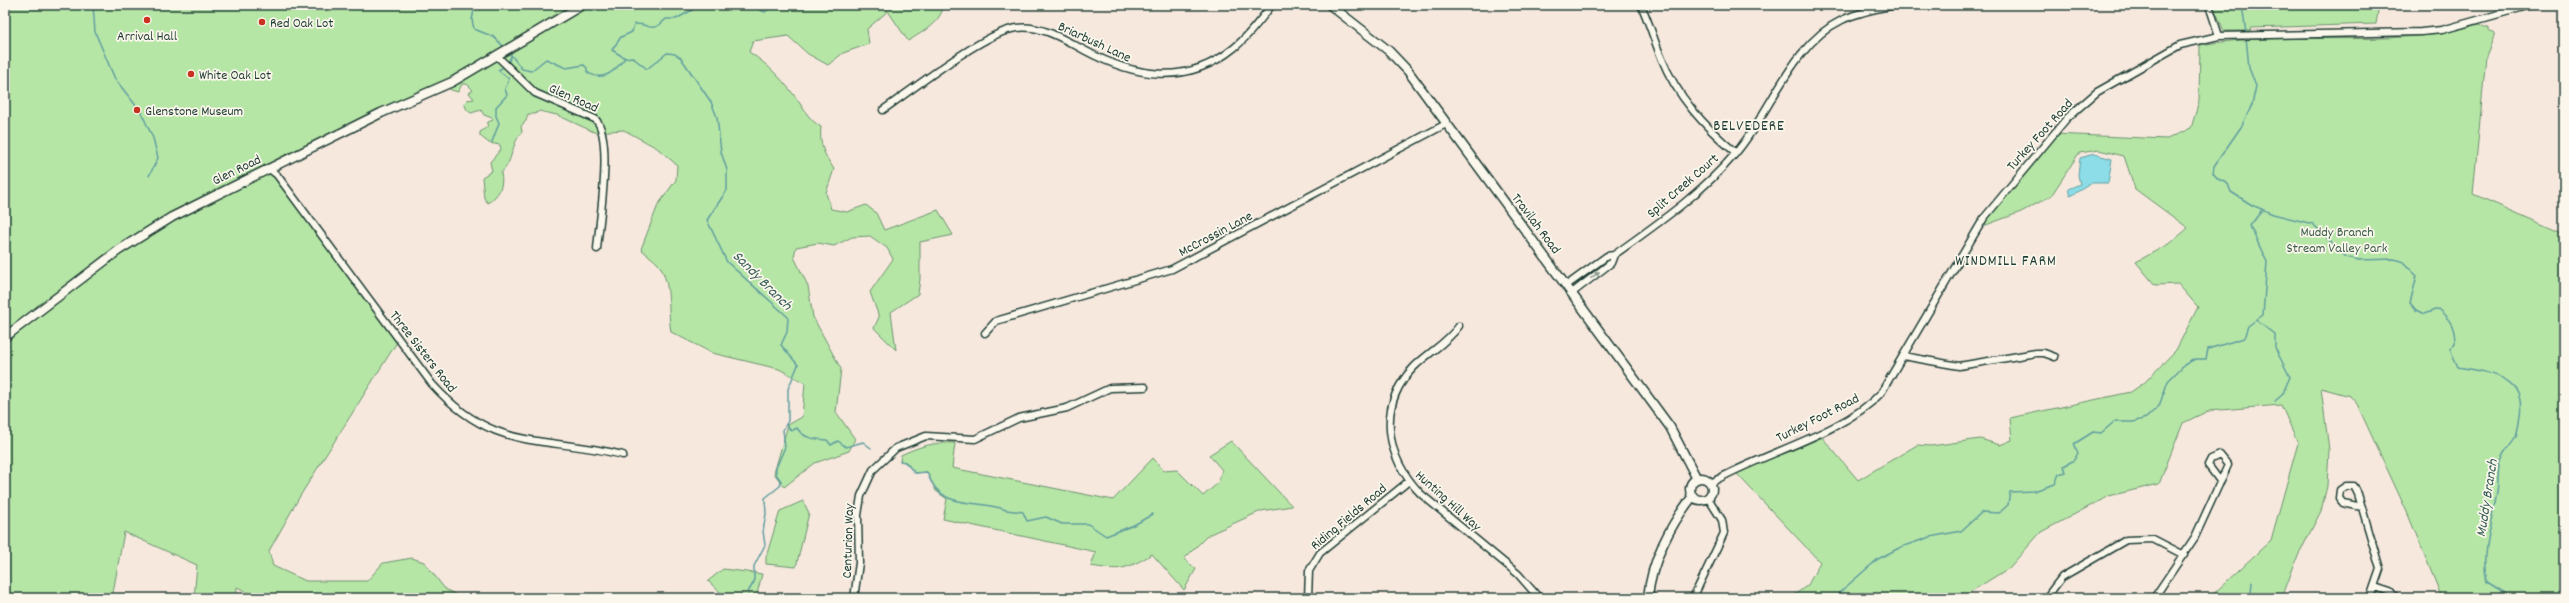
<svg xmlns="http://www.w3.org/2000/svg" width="2569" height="603" font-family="Dekko,sans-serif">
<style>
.green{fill:#b6e6a6;stroke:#6a926d}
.water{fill:#8cdde7;stroke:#609d9f}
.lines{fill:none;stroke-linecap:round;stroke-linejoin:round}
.stream{stroke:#609d9f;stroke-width:1.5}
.minor-casing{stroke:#1f3d34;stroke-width:9}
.major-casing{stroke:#1f3d34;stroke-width:11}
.minor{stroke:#fbf7ec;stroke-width:6}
.major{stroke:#fbf7ec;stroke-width:8}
.oneway{fill:#8d9a90}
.poi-dot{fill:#c8321e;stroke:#fbf7ec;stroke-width:1.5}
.labels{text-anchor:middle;stroke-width:3.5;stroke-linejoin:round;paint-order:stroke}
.poi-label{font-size:14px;fill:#1f3d34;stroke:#fbf7ec;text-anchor:start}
.street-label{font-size:14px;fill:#1f3d34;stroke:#fbf7ec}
.park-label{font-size:14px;fill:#3d5f4b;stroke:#fbf7ec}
.neighbourhood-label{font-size:15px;letter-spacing:1px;fill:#1f3d34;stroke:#fbf7ec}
.water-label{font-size:15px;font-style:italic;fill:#355d58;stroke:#fbf7ec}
</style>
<rect width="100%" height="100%" fill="#f7e8de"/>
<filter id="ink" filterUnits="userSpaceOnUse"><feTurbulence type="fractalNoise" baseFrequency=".025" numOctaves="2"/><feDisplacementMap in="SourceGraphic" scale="8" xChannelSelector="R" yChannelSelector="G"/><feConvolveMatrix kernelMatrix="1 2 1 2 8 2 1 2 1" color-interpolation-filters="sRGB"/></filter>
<g filter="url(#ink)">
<!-- green -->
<path class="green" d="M5,5h938c0,16 -22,28 -35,36l-20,-30 -21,18 2,15 -26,9 -15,12 -20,-11 -20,-18 -35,5 -4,11c20,13 36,30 50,50 7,11 11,18 22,25 -2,17 3,28 13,42l-8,24 5,16 16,3 19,-7 10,8 8,17 54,-20 15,25 -33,7v37l-2,15 -27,18 5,38 -22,-22 5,-11 -9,-25 23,-33 -6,-11 -17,-12 -18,1 -18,9 -16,-3 -22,4 -2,10 14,29 5,31 28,52 -5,43 19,27 -6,12 -34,12 -31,24 -10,-14 14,-48 14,-8 3,-34 -26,-14 -67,-16 -41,-21c-4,-22 1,-43 -10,-64 -4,-7 -14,-13 -20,-19l17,-44 18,-25 1,-15 -20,-17 -33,-18 -30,2 -37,-17 -18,-4 -4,3h-7l-2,7 -5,5 1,6c-11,11 -9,31 -21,41 3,13 -2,22 -13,30l-4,-5 -2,-21 10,-6 -2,-9 11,-13 -1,-4 -11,-2 -9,-7v-4l7,-5 1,-5 5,-2 -1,-2 -8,-3 -3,-5 -10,3 -4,-3 -3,-7 3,-3 7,-1 -5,-6 4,-3 -6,-6h-5l-4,8 -7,-2 -6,-5 -177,83 9,7 122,164 -99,157 -31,55 4,15 33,15h61l16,-18 29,-5 12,4 21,27 17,9h-202l-23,-11 -1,11h-42l3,-33 -73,-33 -12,66h-107z
M2213,5h166l-3,19 -125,4 -1,3h-26z
M2480,24l5,3h4v3l6,4 -9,22 -13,138 91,40v364h-122l-35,-86 -50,-108 -7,-8 -29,-8 8,62 -2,36 -6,25 -25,49 -14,38h-73l62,-58 27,-97 -17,-38 -73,6 -25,12 -24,61 -50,12 -68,36 -32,36 -42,26h-43l-24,4h-110l18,-13 12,-23 -84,-89 85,-37 37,44 59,-35 14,1 49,-7 20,6 12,-5 -2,-22 121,-26 14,-10 31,-32 22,-43 -20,-23 -23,1 -19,-23 36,-20 16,-14 -53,-39 -11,-33 -25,-6 -20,3 -28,43 -30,16 -43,16 76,-94 113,5 24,-11 8,-26 1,-57c92,-16 189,6 280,-21z
M1231,441l61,65 -31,5 -53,24 -24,24 12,10 -12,21 -32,-36c-26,16 -32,17 -61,12l5,-14 -153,-33 4,-20 -11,-8 -9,-19 -12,1 -9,-11 -6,-1 1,-6c19,-9 33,-13 54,-12l-3,25 161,32 40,-42 11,13 13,-1 26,26 15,-13 4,-13 -13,-15z
M803,501l6,12 -13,54 -30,-3v-7l14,-46z
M723,569l39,5 -6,24h-34v-4l-14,-13z"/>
<!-- water -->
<path class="water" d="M2094,154l18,5 -4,24h-16l-22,13 -2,-7 12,-5 -2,-9 2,-17z"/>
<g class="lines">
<!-- stream -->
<path class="stream" d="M93,5l2,27 20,47 26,33 12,26 5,20 -9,18
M475,5l-3,15 2,9 20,8 10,10
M749,5l16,7 9,-7
M2242,5l4,28
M2246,37l3,31 7,18 -4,19 -11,22 -27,39 -1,7 5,6 10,5 3,8 21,13 21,9 40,10 33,33 13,3 35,-1 8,2 15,15 -7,27 6,7 8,4 14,-5c12,10 17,18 17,34l-5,6 8,18c30,6 68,8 62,48 -1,6 -2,15 -4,21 -5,9 -13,15 -16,26 -3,11 -1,24 -4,36 -5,28 -16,56 -9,84l18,11 -1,5
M508,51l14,18 9,2 15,-12 20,9 18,-3 3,3v4c16,11 28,-1 38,-14l7,-1 15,12 20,-16 8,1 6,4 30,44 6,15 4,35 6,18v20l-20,30 20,42 61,55 -1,15 -6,13 17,20 -10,24v32l-5,9 2,17 -9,21v6l5,7 -1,5 -15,12 1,16 -3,17 2,14 -11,21v16l-6,10 2,6
M625,58l-13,-8 9,-13 11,-5 2,-8c17,-1 16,11 32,-5h10l25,-14
M508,63l3,-7
M492,142l7,-19 -3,-7v-9l11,-12 -2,-6 4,-10 -11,-9 4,-2
M2256,320l19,15v13l15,29 -8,18 -7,6
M786,424l5,7 6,-3c7,11 18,11 30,12l4,5 7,-4 8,6 17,-5 8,6
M900,461l5,1 10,11 12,-1c13,40 48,26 79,38l17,2 4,9 19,-4 16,7h26l18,12 28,-11 19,-11
M1833,598l45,-39 23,-12 29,-10 31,-6 21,-19 17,1 9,-8 2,-13 24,-1 21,-7 4,-10 7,-2 -2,-6 10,-6 4,-7 -4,-9 19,-12 8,1 13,-11h19l13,-4 13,-12 9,-25 16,-16 11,-6h11l2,-10 36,-11 4,-12 15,-11 4,-53 -17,-36 12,-16
M2247,598l4,-4 1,-12"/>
<!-- minor casing -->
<g class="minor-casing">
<path id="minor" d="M1641,5c8,17 13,35 20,52 16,40 43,69 75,96
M2209,5l10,31
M497,56l38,37 60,26c19,16 4,104 2,130
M883,110c29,-20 103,-79 134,-82 25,-3 46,11 67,22 50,27 102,37 150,-2 15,-12 26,-28 38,-43
M268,168l9,7 155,209c63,70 111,51 191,71
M1567,285l40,-29 7,-1c43,-31 87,-61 121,-101 36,-41 56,-110 107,-134 16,-8 35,-11 52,-15
M1572,293l39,-30 3,-8
M1459,326c-12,17 -30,26 -45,41 -38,39 -28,91 7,127l97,80 21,24
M985,333l11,-12 176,-52 274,-145
M1903,356l56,10 77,-13h8l11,4
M1711,483c50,-30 131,-48 170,-90l103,-175 83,-100 30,-26 83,-47 39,-9 202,-4 21,-2 89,-25
M2362,507l-19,-4 -4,-5 1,-8 6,-4h8l4,8 22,75 -10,29
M2375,587l15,5 5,6
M854,598l5,-35 -1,-48 3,-19 12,-26 23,-22 30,-12 49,3 44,-21 48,-10 43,-20 35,-1
M1308,598l1,-27 11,-18 89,-72
M1693,598l31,-65 -2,-13 -14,-22
M2046,598l16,-21 64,-37 27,-1 31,16
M2154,598l41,-61 33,-72 -8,-10 -9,4 -3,6 12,16"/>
</g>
<!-- major casing -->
<g class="major-casing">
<path id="major" d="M1330,5l59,46 19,20 262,356 27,52
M5,337l114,-87 53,-33 209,-104 71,-31 130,-77
M1690 489a11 11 0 1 1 22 0a11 11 0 1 1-22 0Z
M1648,598c3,-36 22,-73 45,-102"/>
</g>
<!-- minor -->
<use href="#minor" class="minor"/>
<!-- major -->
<use href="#major" class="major"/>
</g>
<!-- one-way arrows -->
<defs><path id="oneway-solid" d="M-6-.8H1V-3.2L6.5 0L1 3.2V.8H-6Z"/></defs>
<use class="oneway" href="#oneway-solid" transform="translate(1595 275) rotate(-38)"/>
</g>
<!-- markers -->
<g class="poi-dot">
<circle cx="147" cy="20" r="4"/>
<circle cx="262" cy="22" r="4"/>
<circle cx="191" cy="74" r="4"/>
<circle cx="137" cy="110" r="4"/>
</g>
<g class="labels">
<!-- poi labels -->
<g class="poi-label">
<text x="270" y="27">Red Oak Lot</text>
<text x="147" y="40" text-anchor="middle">Arrival Hall</text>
<text x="199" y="79">White Oak Lot</text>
<text x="145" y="115">Glenstone Museum</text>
</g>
<!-- street labels -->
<g class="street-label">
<text transform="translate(1095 41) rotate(25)" y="5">Briarbush Lane</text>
<text transform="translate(574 97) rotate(24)" y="5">Glen Road</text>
<text transform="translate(2039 134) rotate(-48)" y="5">Turkey Foot Road</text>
<text transform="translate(236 169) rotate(-26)" y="5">Glen Road</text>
<text transform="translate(1682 185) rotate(-41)" y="5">Split Creek Court</text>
<text transform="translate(1537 223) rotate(53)" y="5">Travilah Road</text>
<text transform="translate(1215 233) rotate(-28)" y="5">McCrossin Lane</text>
<text transform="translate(424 351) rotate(52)" y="5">Three Sisters Road</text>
<text transform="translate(1817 417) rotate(-27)" y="5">Turkey Foot Road</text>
<text transform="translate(1449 500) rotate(42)" y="5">Hunting Hill Way</text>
<text transform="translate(1348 516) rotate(-40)" y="5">Riding Fields Road</text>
<text transform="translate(847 541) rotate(-88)" y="5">Centurion Way</text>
</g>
<!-- park labels -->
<g class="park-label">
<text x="2337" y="236">Muddy Branch<tspan x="2337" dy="16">Stream Valley Park</tspan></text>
</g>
<!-- neighbourhood labels -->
<g class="neighbourhood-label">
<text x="1749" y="130">BELVEDERE</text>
<text x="2006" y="265">WINDMILL FARM</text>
</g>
<!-- water labels -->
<g class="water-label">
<text transform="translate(763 280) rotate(45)" y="5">Sandy Branch</text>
<text transform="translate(2486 498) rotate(-81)" y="5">Muddy Branch</text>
</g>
</g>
<!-- margin -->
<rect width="2569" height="603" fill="none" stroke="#fbf7ec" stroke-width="20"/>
<rect x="10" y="10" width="2549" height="583" fill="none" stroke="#1f3d34" stroke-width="1.5" filter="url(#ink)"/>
</svg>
